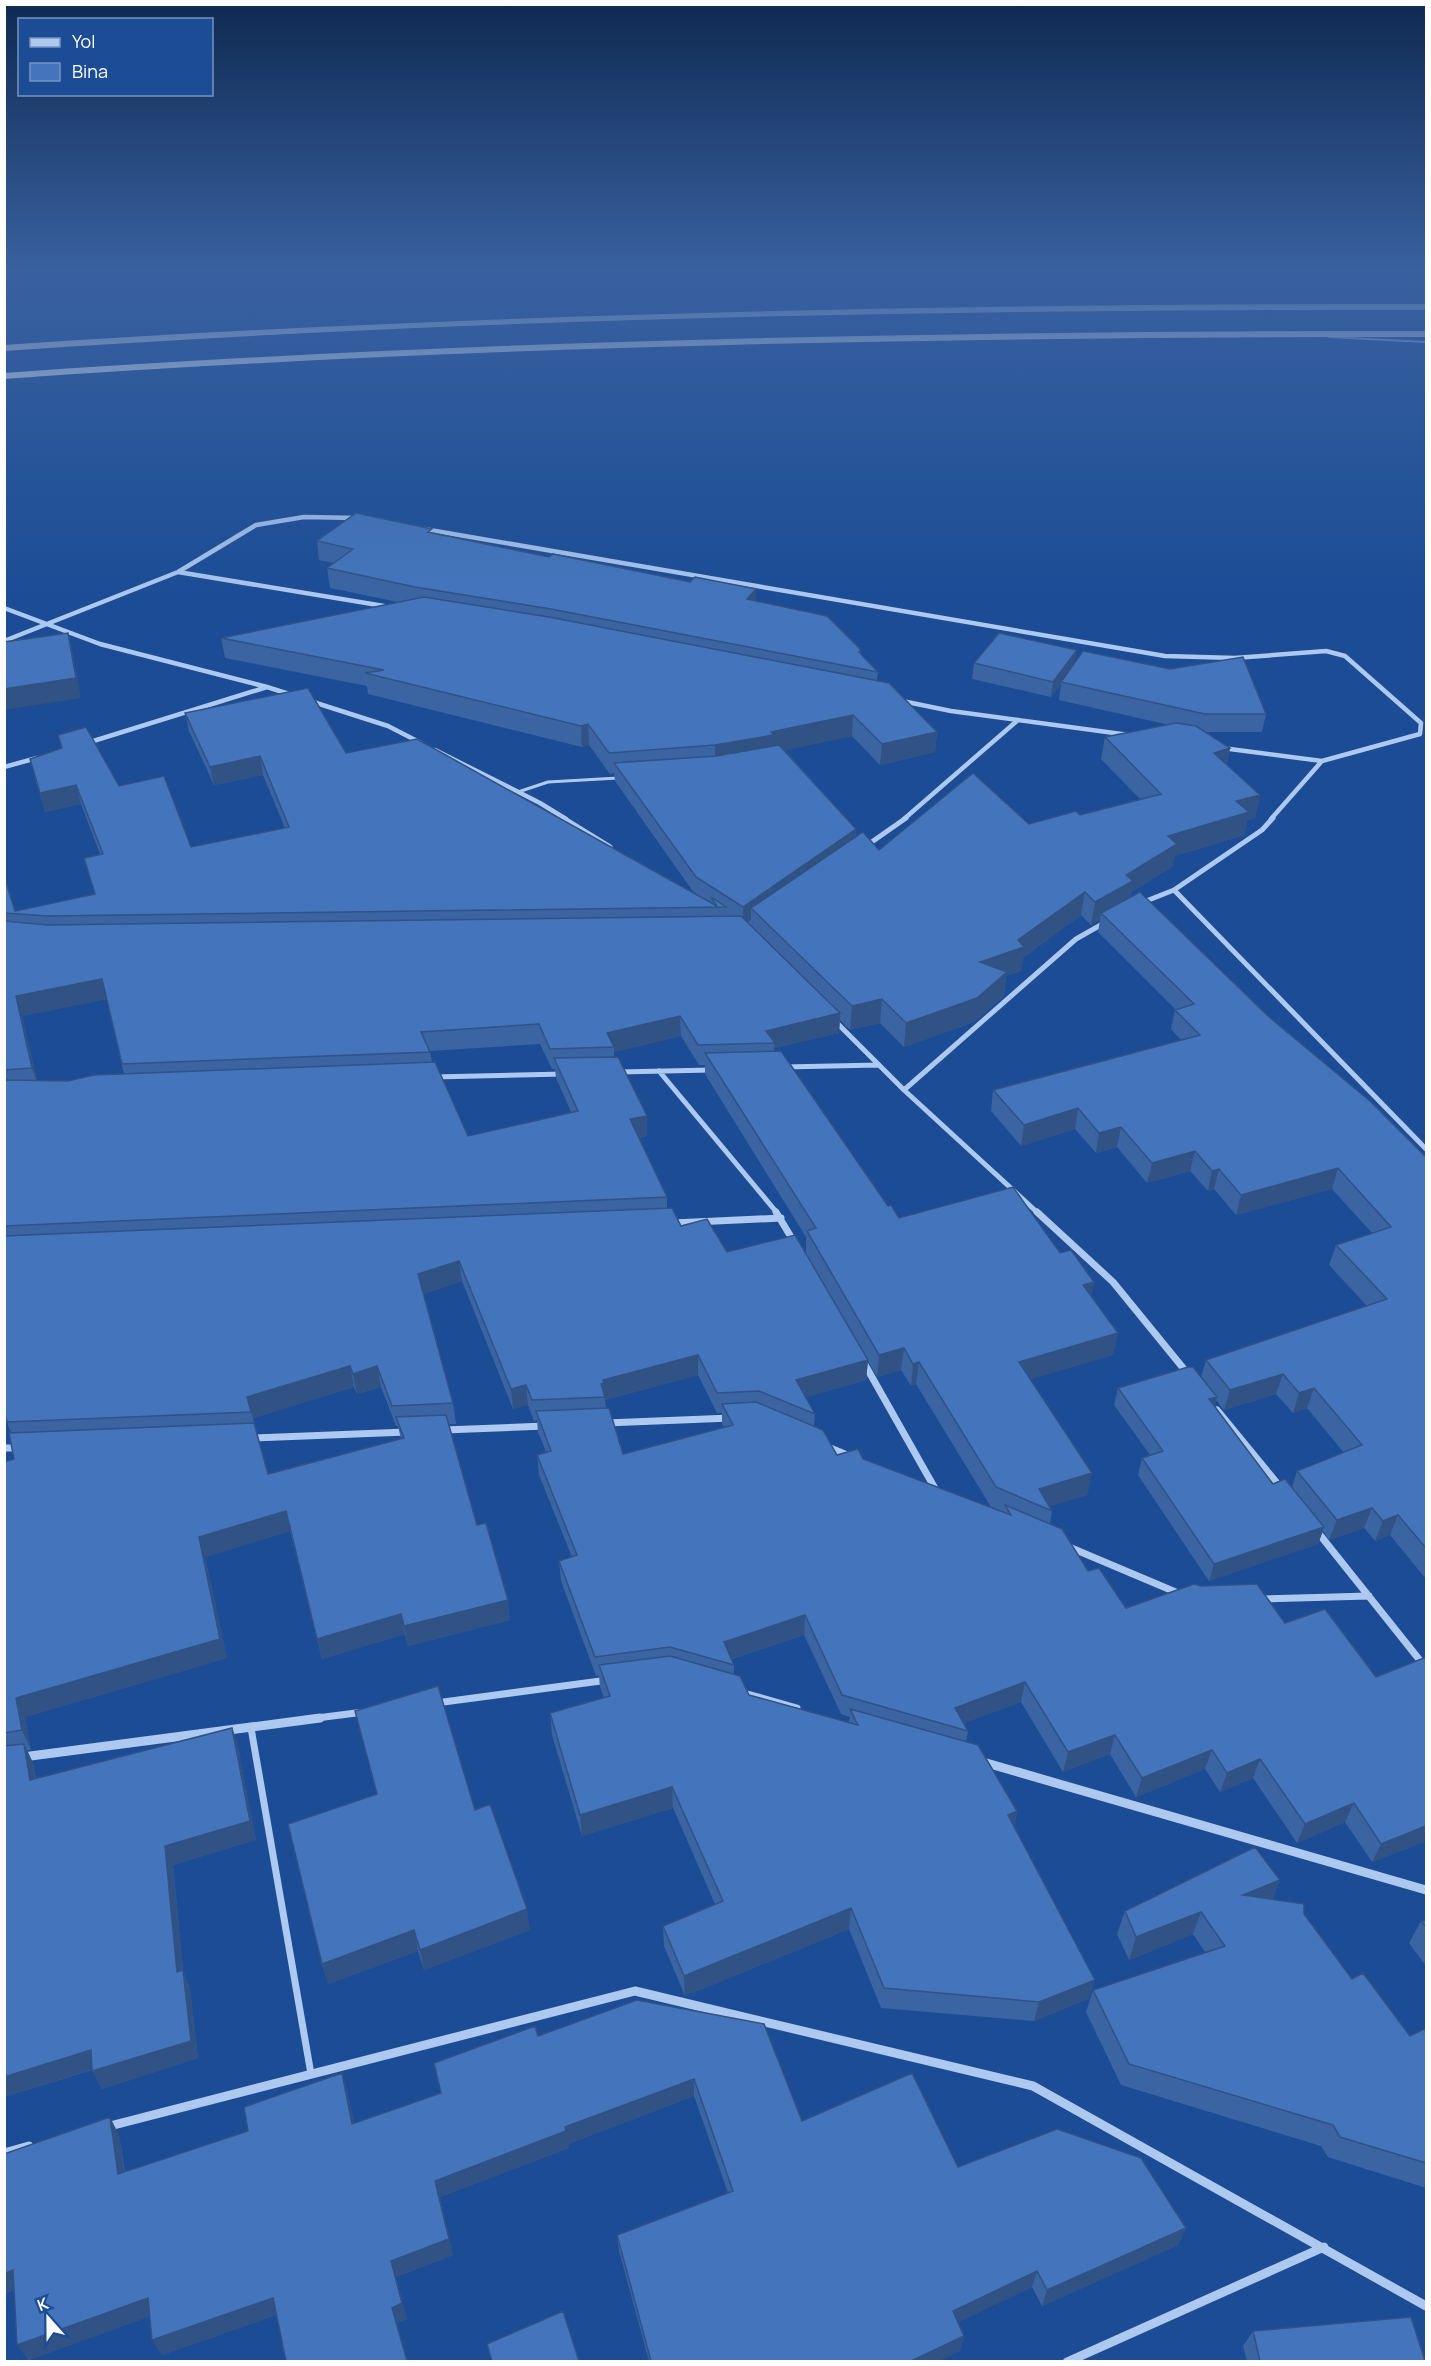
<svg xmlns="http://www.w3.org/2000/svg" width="1431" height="2366" font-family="Manrope,sans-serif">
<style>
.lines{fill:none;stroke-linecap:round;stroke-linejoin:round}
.lane-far2{stroke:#adc9f0;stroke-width:2}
.lane-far1{stroke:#adc9f0;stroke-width:3}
.lane{stroke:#adc9f0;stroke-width:7}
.street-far3{stroke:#adc9f0;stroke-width:4.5}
.street-far2{stroke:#adc9f0;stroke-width:5}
.street-far1{stroke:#adc9f0;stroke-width:7}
.street{stroke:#adc9f0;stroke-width:9}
.highway{fill:#fff;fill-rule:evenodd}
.wall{fill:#3a65a2;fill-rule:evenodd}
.shaded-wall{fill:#305284}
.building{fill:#4475bc;stroke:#305284;stroke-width:1.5}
</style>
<rect width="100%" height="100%" fill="#1b4c95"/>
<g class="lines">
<!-- lane-far2 -->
<path class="lane-far2" d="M1329,337l97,5"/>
<!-- lane-far1 -->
<path class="lane-far1" d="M518,792l30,-10 70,-4"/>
<!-- lane -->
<path class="lane" d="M251,1728l60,346"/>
<!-- street-far3 -->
<path class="street-far3" d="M424,529l741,127 70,2 91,-7 19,5 76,67 -1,11 -98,27 -51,58
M178,572l212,35
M4,608l96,36 167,43
M4,641l174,-69 78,-47 48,-8 54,1
M310,701l78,25 33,17
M902,701l49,10 178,24
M87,743l180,-56 22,7
M1222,748l100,13
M435,750l105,53 26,16
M4,767l33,-9
M904,819l114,-99"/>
<!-- street-far2 -->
<path class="street-far2" d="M563,818l47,29
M866,846l40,-28
M1174,890l252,259
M1141,903l33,-13 88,-60 11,-12
M835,1021l69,69 135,124
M784,1067l95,-2
M659,1071l119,143
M619,1072l92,-2
M433,1077l131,-3
M904,1090l172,-151 30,-17"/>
<!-- street-far1 -->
<path class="street-far1" d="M776,1212l18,30
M1037,1212l76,70 75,92
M673,1223l108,-5
M864,1363l73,129
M1217,1410l64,78
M606,1423l125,-5
M444,1430l101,-4
M252,1438l155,-6
M828,1447l24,10
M4,1448h13
M1316,1530l110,138
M1069,1547l109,46
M1262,1599l107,-3
M740,1692l57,16
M436,1703l172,-23
M309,1719l55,-7"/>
<!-- street -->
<path class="street" d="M23,1757l297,-39
M983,1762l443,128
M106,2127l529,-136 398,95 393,220
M4,2153l25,-7
M1067,2362l257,-115"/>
<!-- highway -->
<path class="highway" d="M1426,304v6c-475,-1 -948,8 -1422,41v-6c474,-32 947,-41 1422,-41z
M1426,331v6c-475,0 -948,8 -1422,42v-6c474,-34 947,-42 1422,-42z"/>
</g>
<!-- wall -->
<path class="wall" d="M432,533l117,24 141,25 66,7v12l105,49v5l17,17 -1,8 60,52 -2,20 -55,13 -28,-29 -67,14 71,79v8l23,13 201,-35 60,-16 -39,-40 4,-22 64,-12 -110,-25 2,-16 -10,13 -79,-18 2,-16 101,-1 191,52 -4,18h-57l25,16 -3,16 33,31 -5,23 -8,2 -3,15 -69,21 -3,11 -41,25 -1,5 138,119 158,141v422l-36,-44 -15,6 -11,-13 -35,12 -6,-9 -5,13 -109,37 -71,-106 4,-17 8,-3 -36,-50 4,-17 83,-11 5,-17 161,-54 -38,-41 7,-20 36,-12 -40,-44 -96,26 -22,-26 -6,2 -18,-20 -43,12 -30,-36 -21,6 -21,-24 -54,17 -30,-35 2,-21 188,-50 -10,-11 4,-20 -77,-77 2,-12 -9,5 -10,-10 -58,43 -2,13 -15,5 -2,20 -30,26 -70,25 -24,-24 -30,7 -10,-10 -1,13 -65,15v3l114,155 11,12 161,35 34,29 -3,14 27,37 -5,22 -83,24 62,94 -5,22 -38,11 3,5 -2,13 38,47 38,37 300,233 -54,21 -27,-40 -48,21 -44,-65 -33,14 -15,-23 -69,28 -26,-43 -47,18 -42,-70 -57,21 4,8 -2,11 51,69 -3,16 81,153 -7,19 -54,22 -153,-13 -32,-79 -164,67 -21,-50 -1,-20 52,-22 -42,-96 -91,28 -30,-101 -2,-22 54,-15 -4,-11 -1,-11h-3l-35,-95 -2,-20 13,-4 -33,-82 -2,-20 9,-3 -8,-20 -1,-12 -3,1 -6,-16 -15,4 -51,-128 -39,13 30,109 3,21h-7l28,101 33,95 -102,26 -3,-12 -83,25 -32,-128 -85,26 22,101 -202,59 6,33h-4l6,13 3,15 196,-50 6,19 18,93 -83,25 10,106 7,17 8,70 -96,31 -10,-19 -88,27v-635l10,-3 -3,-26 -4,-11 -3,-11v-537l11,37 80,-17 -11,-36 16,-4 -19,-50 -36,8 -15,-53 31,-11 -3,-13 61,51 72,61 94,-19 -22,-53 -49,10 -25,-54 -4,-18 161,40 348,140 -79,-112 -1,-8 -4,1 -21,-29 -7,2 -214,-53 -1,-8 -142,-28 -4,-20 177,-36 -68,-14 -3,-20 7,-5 -15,-3 -2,-19zM107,999l17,75 -56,7 -31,-1 -15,-64zM681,1036l18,29h6v9l101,163v15h-79l-46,-26 -14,-18v-11l-28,-59 8,-2v-20l-33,-59v-5zM540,1044l12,25h3l1,9 15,34 -103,24 -36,-74 -2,-11zM868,1361l9,16 24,-7 10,16 5,-2 75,123 -128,-48 -26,-4 -23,-29 1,-12 -9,-17 60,-17zM698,1375l19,38h5v11l2,3 -101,27 -17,-45 -1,-9zM354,1387l3,7 24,-7 15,39h2l3,13 -133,35 -15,-56zM1276,1394l17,19 14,-5 37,45 -47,18 -5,16 -19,-3 -58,-78 1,-6 8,10zM804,1635l37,79 9,3 -1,5 -100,-27 -15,-21v-9l-2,-6z
M475,1810l55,120 -106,40 -6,-19 -90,33 -6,-20z
M1280,1880l-8,19 32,15 48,65 58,57 16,-8v160l-98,-31 -7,-11 -200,-61 -35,-73 7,-22 112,-38 -12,-18 -64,26 -12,-26 8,-23z
M1421,1921h5v45l-17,-23z
M637,2000l165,121 156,46 228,61 -8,17 -136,61 -10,-19 -74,35 6,14 -4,15 -22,10h-289l-30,-110 -2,-16 111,-42 -34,-97 -126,48 1,4 -129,49 13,58 -57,22 11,42 -10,4 -121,-8 -114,40 -12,-39 -121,44 -12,-15 -3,-55 -10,4v-140l115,-19 6,37 123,-41 94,-58 5,18 7,32 87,-30 97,-57z
M1253,2331l172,30h-178l-4,-15z"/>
<!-- shaded-wall -->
<path class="shaded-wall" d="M756,589v19l-9,-9z
M68,633l5,20 8,45 -77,12v-21z
M1077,650l-3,16 -13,16v2l-10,13 2,-15z
M853,715l-1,21 -137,30v-21z
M588,724l1,21 -7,2 -1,-21z
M937,732l-2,20 -55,13 2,-21z
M1230,748l-5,23 -11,-18z
M260,756l3,19 -49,10 -4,-18z
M76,785l5,19 -36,8 -5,-19z
M1260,795l-5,23 -8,2 -3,15 -69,21 -3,11 -41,25 -2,12 -28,9 -1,7 -9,5 4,-23 31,-27 42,-39 68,-35z
M856,829l-1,18 -104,61v12l-8,5v-18z
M1085,892l-4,23 -58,43 -2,13 -15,5 -2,20 -30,26 -70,25 2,-24 74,-61 38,-22z
M102,979l5,20 -85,17 17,72 -7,-20 -16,-72z
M882,999l-2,24 -30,7 2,-24z
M840,1013l-1,20 -65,15 1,-5 -9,-12z
M680,1016l1,20 -67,16v-5l-7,-14z
M1078,1108l-3,21 -54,17 3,-21z
M647,1116v20l-16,3 -1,-20z
M1121,1127l-4,20 -21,6 3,-20z
M1195,1151l-5,20 -43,12 5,-20z
M1338,1168l-6,21 -96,26 5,-20z
M1219,1169l-5,20 -6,2 4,-20z
M459,1261l3,20 -41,14 -3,-21z
M1094,1282l-4,22 -7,-19z
M1118,1333l-5,22 -98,29 4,-22z
M904,1348l-3,22 -24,7 2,-22z
M698,1355v20l-93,25 -4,-16 2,-4z
M868,1360l-2,20 -71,20 1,-20z
M919,1362l-3,22 -5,2 2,-22z
M350,1366l4,21 -101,31 -6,-21z
M377,1366l4,21 -24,7 -4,-20z
M1283,1374l-7,20 -52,16 6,-20z
M526,1385l2,20 -15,4 -2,-20z
M1314,1388l-7,20 -14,5 6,-20z
M1217,1397l-4,17 -4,-15z
M1092,1473l-5,22 -43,13 -5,-19z
M1372,1508l-8,20 -35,12 8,-20z
M286,1511l5,20 -86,26 22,101 -202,59 6,33 -9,-20 -6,-32 183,-161z
M1398,1515l-8,20 -15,6 8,-20z
M1324,1527l-6,17 -109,37 5,-17z
M508,1600l2,20 -102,26 -4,-20z
M401,1614l4,20 -83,25 -5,-20z
M805,1615l-1,20 -80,26v-19z
M1025,1682l-4,20 -67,25 1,-19z
M232,1728l6,19 18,93 -83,25 10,106 7,17 8,70 -96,31 -10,-18 85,-99 -12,-126z
M1115,1735l-5,19 -47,18 5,-20z
M24,1744l9,19 6,36 -9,-19z
M1212,1750l-7,19 -69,28 6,-19z
M1260,1759l-7,19 -33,14 7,-19z
M672,1787l1,21 -91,28 -2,-21z
M1354,1803l-9,19 -48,21 8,-19z
M1017,1811l-4,21 -5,-17z
M1426,1826v15l-54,21 9,-18z
M1280,1880l-10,23 -27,-8z
M851,1908l-2,21 -164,67 -1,-20z
M527,1909l3,21 -106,40 -4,-20z
M1201,1912l-8,22 -64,26 7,-23z
M414,1930l4,21 -90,33 -6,-20z
M1095,1980l-7,19 -54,22 5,-19z
M91,2050l9,17 -96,30v-20z
M342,2073l5,18 11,50 -6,-17z
M694,2079v17l-126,48 1,4 -129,49 13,58 -57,22 11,42 -10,4 11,38h-1l-15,-53 -1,-47 44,-80 130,-54z
M110,2117l9,18 8,56 -9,-17z
M1186,2228l-8,17 -136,61 5,-16z
M13,2270l12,16 -21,8v-20z
M1037,2271l-5,16 -83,40 4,-16z
M148,2298l9,16 -128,46 -12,-15z
M273,2298l7,16 -118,41 -10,-15z
M964,2336l-4,15 -22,10h-27z"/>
<!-- building -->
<path class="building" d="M356,513l76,16 -4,3 121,25 4,-3 137,28 5,-5 61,12 -9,10 80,17 34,34 -2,2 19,20 -327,-63 -136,-22 -88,-19 26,-19 -36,-8z
M424,597l125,20 340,66 48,49 -55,12 -29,-29 -82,17 3,3 -59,10 -106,8 -21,-29 -7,2 -216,-53 19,-3 -163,-32z
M68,633l8,45 -72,11v-47z
M999,633l78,17 -24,32 -79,-19z
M1083,651l87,18 73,-12 23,57h-61l-144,-32z
M308,688l38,65 71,-14 300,167 -6,-9 15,10 -678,9 -44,-3v-37l11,35 80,-17 -11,-36 19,-4 -27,-69 -36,8 -10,-34 32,-11 -4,-13 28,-8 33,59 45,-10 27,71 98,-20 -29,-71 -50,11 -25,-54z
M1176,723l20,3 34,22 -16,5 46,42 -24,6 13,11 -81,24 9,8 -51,31 7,6 -38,21 -10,-10 -67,48 6,7 -44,15 27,10 -30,26 -71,25 -24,-24 -30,7 -101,-98 112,-76 16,18 94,-77 56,51 47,-13 4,4 81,-21 -56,-57z
M779,745l77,84 -113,78 -47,-30 -82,-114 102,-7z
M1140,892l128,124 102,85 56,56v391l-28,-33 -15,6 -11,-13 -35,12 -40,-49 65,-26 -48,-57 -15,5 -16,-19 -53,16 -24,-30 181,-61 -51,-54 55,-18 -53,-59 -97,27 -22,-26 -7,2 -17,-20 -43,12 -31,-36 -22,6 -21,-25 -54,17 -31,-35 207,-55 -25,-25 19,-6 -93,-91z
M741,916l99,97 -74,18 9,12 -77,2 -18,-29 -73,17 7,14 -64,2 -11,-25 -118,8 9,20 -308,12 -20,-85 -86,17 16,72 -28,2v-149l44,4z
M781,1051l107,155 3,-1 8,13 114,-31 47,66 11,-3 23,32 -11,3 35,48 -99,29 73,111 -53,16 13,22 -56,-24 -77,-125 -6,2 -9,-16 -25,7 -72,-124 9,-3 -111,-175z
M618,1057l29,59 -17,3 37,78 -663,29v-146l64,1 26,-6 341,-13 33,74 110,-25 -24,-53z
M672,1208l9,18 26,-7 20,33 68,-17 73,125 -72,20 19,34 -56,-23 -42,2 -19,-38 -95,25 1,3 -3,1 4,13 -73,3 -6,-15 -15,4 -52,-128 -41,13 35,129 -61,3 -15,-40 -24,8 -3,-8 -103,31 4,15 -244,10 -3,-11v-175z
M1188,1367h5l24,30 -8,2 64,85 12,-5 39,48 -110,37 -72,-106 21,-7 -45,-63z
M756,1402l67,28 14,25 21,-6 5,10 148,56 -6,-10 57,24 26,42 11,-3 27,40 68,-24 7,2 56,-2 28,39 40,-14 51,68 50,-20v169l-45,18 -27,-41 -49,21 -45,-65 -33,14 -15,-23 -70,28 -27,-43 -47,17 -43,-70 -70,26 13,23 -126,-36 -37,-80 -81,27 10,23 -64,-18 -75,10 -36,-96 18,-6 -40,-100 14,-4 -15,-40 73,-3 14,46 110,-29 -11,-21z
M446,1415l31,110 9,-2 22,77 -104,26 -3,-12 -84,25 -31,-128 -87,26 21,102 -204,59 6,32 -18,3v-271l10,-3 -5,-26 245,-10 14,51 136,-36 -8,-21z
M670,1656l70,20 9,19 109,30 -8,-16 128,36 39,66 -9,4 87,165 -56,22 -155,-14 -33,-80 -167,68 -21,-50 60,-25 -51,-114 -92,28 -30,-102 60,-17 -11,-31z
M438,1686l37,124 15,-6 37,105 -107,41 -6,-20 -92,34 -34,-140 89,-30 -22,-83z
M232,1728l18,93 -85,25 12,126 6,-2 8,71 -99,30 -1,-21 -87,27v-331l20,-2 6,36z
M1255,1847l25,33 -37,15 61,9v10l48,65 11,-6 47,63 16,-8v135l-86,-26 -7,-12 -204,-61 -36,-74 132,-44 -24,-34 -65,25 -11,-26z
M1421,1921h5v6z
M637,2000l127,24 38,97 110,-48 46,94 99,-38 84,29 45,70 -139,62 -10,-19 -84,40 11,25 -53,25h-260l-34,-126 116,-44 -39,-112 -129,48 1,4 -131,50 14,58 -58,22 11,42 -10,5 15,53h-121l-13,-63 -121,42 -4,-42 -131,47 -4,-75 -9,4v-120l106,-37 8,57 130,-43 -4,-24 98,-34 10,51 89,-31 -7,-30 101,-37 3,10z
M563,2311l16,50h-87l-5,-17z
M1411,2317l14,44h-165l-7,-30z"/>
<!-- sky -->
<linearGradient id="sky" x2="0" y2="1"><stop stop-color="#0f2a52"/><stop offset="0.45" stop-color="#3961a0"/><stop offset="1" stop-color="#3961a0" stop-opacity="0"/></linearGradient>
<rect width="1431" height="601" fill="url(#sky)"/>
<!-- border -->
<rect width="1431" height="2366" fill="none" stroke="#ffffff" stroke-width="12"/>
<!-- legend -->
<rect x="18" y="18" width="195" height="78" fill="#1b4c95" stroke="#7694bf" stroke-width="1.5"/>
<rect x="30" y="38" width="30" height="9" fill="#adc9f0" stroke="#7694bf" stroke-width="1.5"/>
<text x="72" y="48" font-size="18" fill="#ffffff">Yol</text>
<rect x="30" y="63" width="30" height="18" fill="#4475bc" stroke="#7694bf" stroke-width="1.5"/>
<text x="72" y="78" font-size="18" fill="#ffffff">Bina</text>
<!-- north arrow -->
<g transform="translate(48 2318) rotate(339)" stroke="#1b4c95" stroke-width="4.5" paint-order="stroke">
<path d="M0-4.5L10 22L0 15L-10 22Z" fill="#ffffff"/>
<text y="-9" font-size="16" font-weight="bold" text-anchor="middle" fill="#ffffff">K</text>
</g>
</svg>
